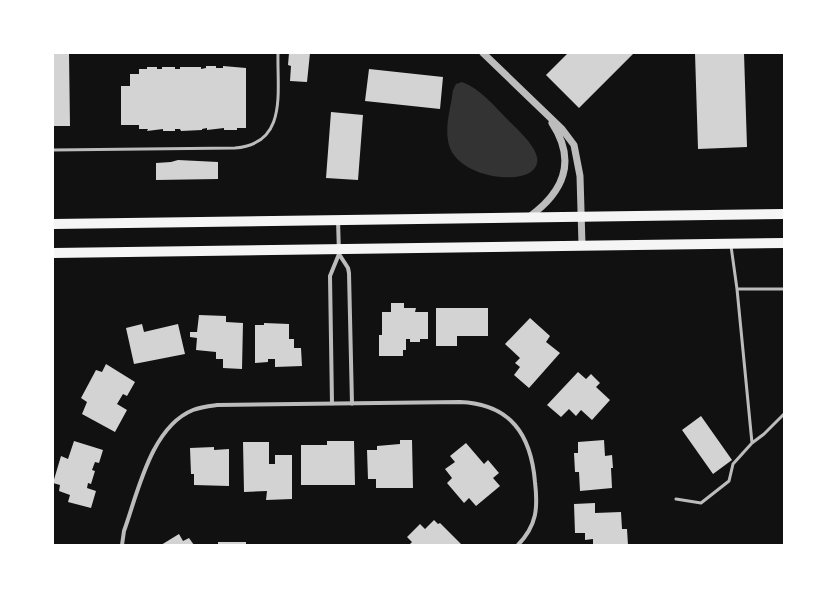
<svg xmlns="http://www.w3.org/2000/svg" width="837" height="598" font-family="Lato,sans-serif">
<style>
.water{fill:#333}
.building{fill:#d3d3d3}
.lines{fill:none;stroke-linecap:round;stroke-linejoin:round}
.service{stroke:#bcbcbc;stroke-width:3}
.minor{stroke:#bcbcbc;stroke-width:4}
.tertiary{stroke:#bcbcbc;stroke-width:7}
.primary{stroke:#f5f5f5;stroke-width:10}
</style>
<rect width="100%" height="100%" fill="#111"/>
<!-- water -->
<path class="water" d="M462,82c19,7 33,25 47,39 9,9 25,23 28,36 6,32 -78,25 -88,-12 -5,-18 2,-37 4,-55l3,-6z"/>
<!-- building -->
<path class="building" d="M53,53h16l1,73h-17z
M289,53h21l-3,29 -17,-1 1,-15 -3,-1z
M568,53h66l-55,55 -33,-33z
M695,53h49l3,94 -49,2z
M206,66h10v2h7v-2l23,2v60h-9v2h-13v-2l-17,2v-2l-5,1v1l-21,1 -1,-2h-5v2h-12v-2l-16,2 1,-2h-9v-4h-18v-39h9v-12h9v-5h8v-2h10v2h5v-2h13v2h5v-2h21v2l5,-1z
M369,69l74,8 -3,32 -75,-8z
M331,112l32,3 -5,65 -32,-2z
M178,160l40,2v17l-62,1v-17l15,-1z
M391,303h13v5h12l-1,4h13v27h-8v3h-10v-3h-4v11h-3v6h-24v-21h3v-23h9z
M436,308h52v28h-31v10h-21z
M199,315l27,1v6l17,1 -1,46 -19,-1v-9h-7v-7l-20,-2 1,-12 -7,-1v-5h7z
M530,318l20,18 -4,6 14,11 -31,35 -15,-13 6,-8 -5,-4 5,-5 -15,-14z
M264,323l25,1v15h5v9h7l1,18 -27,1v-8h-7v3l-13,1v-38h9z
M142,324l2,8 34,-8 7,30 -51,10 -8,-36z
M106,364l29,18 -8,14 -4,-2 -6,10 10,6 -12,22 -33,-18 5,-12 -6,-4 15,-28 6,2z
M578,372l8,7 5,-5 9,9 -4,4 14,13 -18,20 -11,-10 -5,6 -7,-7 -8,8 -14,-12z
M701,416l31,44 -19,14 -31,-44z
M400,440h12l1,48h-37v-9h-8l-1,-29h10v-4l23,-2z
M604,440l1,16 7,-1 1,13h-2l1,20 -32,3 -1,-19h-4l-1,-19h4v-11z
M74,441l29,9 -4,13 -4,-1 -3,8 3,1 -4,13 -3,-1 -1,5 9,3 -5,17 -23,-6 2,-7 -11,-4 1,-6 -7,-2 8,-27 7,3z
M327,441h27l1,44h-54v-40h26z
M243,442h26v22h6v-9h17v44l-26,1 1,-9 -23,1z
M466,443l18,21 4,-4 11,13 -6,5 7,8 -24,20 -7,-8 -5,5 -17,-20 5,-5 -7,-9 10,-7 -5,-6z
M214,447v3l15,-1v37l-35,-1v-11h-3l-1,-26z
M595,503v10l26,-1 1,17h5l1,16h-35v-6l-8,1v-7h-10l-1,-29z
M434,520l4,4 2,-1 22,22h-53l3,-3 -5,-5 13,-13 5,5z
M179,534l4,7 6,-3 5,7h-33z
M218,542h28v3h-28z"/>
<g class="lines">
<!-- service -->
<path class="service" d="M53,150l182,-2c53,-4 42,-56 43,-95
M731,246l6,43h47
M737,289l15,154 12,-9 20,-20
M676,499l25,4 28,-22 4,-17 19,-21"/>
<!-- minor -->
<path class="minor" d="M339,254l9,14 1,5 3,131
M332,404l-2,-128 9,-22 -1,-34
M122,545l2,-14c14,-39 27,-104 69,-121 7,-3 16,-4 24,-5l243,-3c51,2 71,33 75,80 3,26 2,43 -17,63"/>
<!-- tertiary -->
<path class="tertiary" d="M483,53l79,76 12,16 6,31 2,69
M529,217c35,-25 48,-56 23,-94"/>
<!-- primary -->
<path class="primary" d="M53,224l731,-10
M53,253l731,-10"/>
</g>
<!-- border -->
<rect width="837" height="598" fill="none" stroke="#ffffff" stroke-width="108"/>
</svg>
